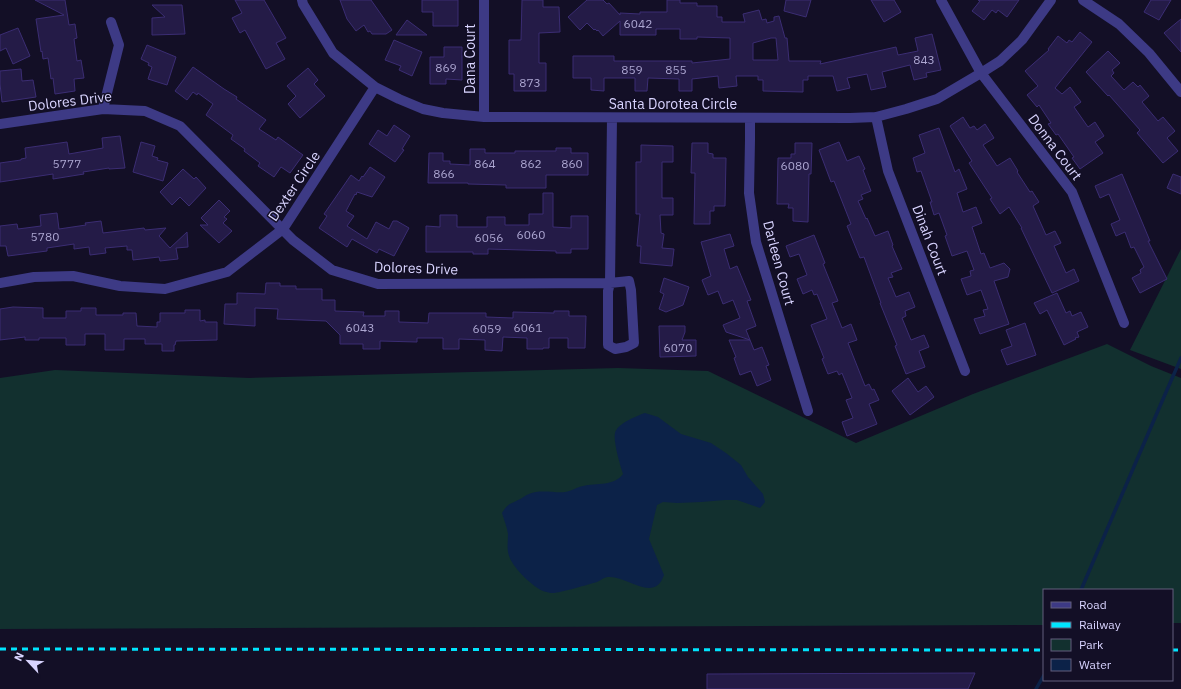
<svg xmlns="http://www.w3.org/2000/svg" width="1181" height="689" font-family="'IBM Plex Sans',sans-serif">
<style>
.green{fill:#12302f}
.water{fill:#0c2248}
.lines{fill:none;stroke-linecap:round;stroke-linejoin:round}
.stream{stroke:#0c2248;stroke-width:3.5}
.building{fill:#241b47;stroke:#3b2d73;fill-rule:evenodd}
.minor{stroke:#3d3a85;stroke-width:10}
.rail{stroke:#00e5ff;stroke-width:3;stroke-dasharray:6 5;stroke-linecap:butt}
.labels{text-anchor:middle;stroke-width:3;stroke-linejoin:round;paint-order:stroke}
.number-label{font-size:12px;fill:#aca6d1}
.street-label{font-size:14px;fill:#d9d4ff;stroke:#130f26}
</style>
<rect width="100%" height="100%" fill="#130f26"/>
<!-- green -->
<path class="green" d="M1181,249v120l-51,-19z
M1107,344l44,22 30,12v245h-9v-33h-128v35l-1044,4v-251l55,-8 194,8 369,-10 90,3 148,72 117,-49z"/>
<!-- water -->
<path class="water" d="M645,413l13,4 23,17 30,9 15,10 15,12 7,12 15,17 2,8 -5,6 -23,-8h-12l-24,2 -24,1 -14,-1 -6,3 -8,34 15,36c-10,29 -37,0 -56,2 -3,0 -7,3 -11,5 -7,2 -37,11 -44,11 -4,0 -11,-2 -14,-4 -11,-7 -29,-24 -31,-37 -1,-6 0,-12 0,-18 -1,-7 -4,-14 -6,-21 6,-10 7,-8 16,-13 4,-1 7,-5 11,-6 11,-5 24,-1 36,-2 7,-1 12,-5 18,-6 13,-3 32,0 40,-12 -3,-9 -10,-33 -8,-41 2,-9 21,-17 30,-20z"/>
<g class="lines">
<!-- stream -->
<path class="stream" d="M1081,590l79,-184 21,-48
M1036,689l8,-14"/>
</g>
<!-- building -->
<path class="building" d="M35,0h30l4,25 6,-1 2,14 -3,1 3,22 4,-1 3,18 -10,1 1,12 -20,3 -2,-16 -2,1 -3,-21 -5,1 -1,-8 -1,1 -5,-33 28,-4z
M235,0h29l22,38 -10,5 9,16 -19,10 -21,-39 -5,3 -8,-15 10,-5z
M340,0h31l21,30 -6,4h-14l-2,-3 -2,1 -4,-7 -8,6 -9,-12z
M422,0h36v26h-25v-14h-11z
M522,0h21v7h16l1,25 -21,1v30h7v28h-32v-17h-5v-34h12z
M587,0h16l4,4 2,-1 11,12v-2l20,1v-2h27v-12h13v3h17v3h20v11h5v5h23l-2,-8 16,-4 3,10 4,-1 1,4 7,-2v-4l5,-1 6,22h2l2,23h32l-1,3 76,-17 2,8 20,-4 -3,-13 17,-4 9,36 -15,3 1,4 -13,3 -4,-15 -28,7 4,15 -15,3 -4,-16 -20,4 3,10 -13,3 -4,-15h-25v4h-5v12l-40,-1v-11h-5v-4h-22l1,10 -18,2 -1,-12 -26,3v12h-13v-12l-31,-1 -1,13h-12v-13h-31v13l-13,-1v-12h-18v-22h41v5h78v2l38,-4v-21l-33,-1v2h-17v-10h-24v6h-36v-14l-17,15 -5,-6 -1,1 -2,-2 -1,1 -7,-7 -7,7 -12,-13zM771,38h5l2,22h-25v-17z
M786,0h25l-5,17 -22,-6z
M871,0h23l7,12 -17,10z
M978,0h41l-12,17 -9,-7 -2,3 -4,-3 -8,10 -12,-9 8,-10z
M1151,0h20l-12,20 -15,-8z
M152,5h30l3,29 -33,1v-17l13,-1z
M1181,19v33l-17,-19z
M407,20l20,15h-31z
M18,28l12,28 -17,8 -7,-16 -6,3v-16z
M1080,32l12,10 -37,46 7,6 8,-7 11,15 -7,5 14,20 7,-5 9,14 -9,6 8,11 -23,16 -8,-11 2,-1 -16,-23 -2,1 -8,-11 3,-1 -12,-18 -2,2 -10,-12 11,-9 -13,-15 24,-21 -1,-1 10,-13 9,7 2,-3 3,2z
M394,40l28,12 -10,24 -13,-6 2,-4 -16,-6z
M147,45l29,12 -9,28 -19,-6 4,-12 -4,-2 1,-2 -8,-4z
M444,47h18v33l-16,-1v5h-16v-27h14z
M1108,51l12,12 -8,7 2,3 -3,3 13,14 9,-8 5,5 2,-2 9,11 -7,6 16,19 5,-4 12,14 -8,7 11,13 -15,12 -26,-30 3,-3 -31,-35 -1,1 -22,-24z
M193,67l31,22 13,8 -1,2 30,21 -7,9 17,11 2,-3 25,18 -13,18 -9,-6 -7,10 -16,-11 2,-3 -16,-12 1,-2 -14,-10 2,-4 -27,-20 7,-11 -15,-11 -1,2 -4,-3 -6,8 -12,-9z
M308,68l10,12 -4,4 11,12 -25,22 -12,-14 8,-8 -9,-10z
M21,69l1,12 11,-1 3,17 -34,5 -2,-18v-13z
M963,117l7,11 4,-2 3,4 8,-6 9,14 -11,7 14,21 13,-8 8,13 -1,1 13,20 2,-1 7,11 -6,4 13,29 9,-4 6,12 -7,3 12,27 8,-4 5,12 -27,12 -31,-65h1l-13,-21 -9,7 -10,-15 2,-1 -23,-35 3,-2 -22,-35z
M394,125l16,11 -8,13 2,1 -9,12 -26,-18 9,-14 9,6z
M939,128l16,44 4,-3 8,20 -10,4 6,19 13,-5 6,16 -10,4 9,27 3,-1 6,15 14,-5 6,6 -2,8 -14,4 15,43 -29,10 -6,-15 11,-3 -2,-6 5,-1 -7,-19 -14,5 -6,-16 10,-3 -1,-5 4,-1 -7,-19 -15,5 -7,-20 2,-1 -8,-22 -5,2 -4,-13h2l-11,-31 -4,1 -4,-14 12,-5 -6,-18z
M120,136l5,32 -16,1v-1l-26,4 1,2 -31,5v-5l-53,8v-19l21,-3v-1l5,-1 -1,-10 42,-6 2,12 34,-6 -1,-10z
M141,142l14,4 -3,10 6,2 -1,2 11,3 -5,18 -30,-9z
M839,142l8,19 12,-5 6,13 -2,1 8,21 -10,4 2,4 -5,2 8,18 1,-1 8,18 13,-5 5,14 -1,1 10,23 -11,4 2,4 -5,1 8,19 13,-5 6,15 -10,4 1,5 -4,2 9,22 13,-5 5,12 -10,4 6,16 -19,7 -11,-28 2,-1 -17,-42h1l-17,-46 -4,1 -13,-32 4,-2 -17,-43 -3,1 -12,-32z
M692,143h16v10l5,1v4h13l-1,48h-11v5h-4v13h-16l1,-51h-4z
M795,143h17l-1,31h-2l-1,48 -15,-1v-13h-5l1,-4h-12l1,-46h13v-4h4z
M641,145l32,1v16h-11v36h11v17h-13l1,18 3,1 -2,14 12,1 -2,17 -32,-3 1,-17h-4l3,-32h-4v-52h5z
M556,148h15v5h17v22h-42v13h-40v-3l-38,-1v-1h-40l1,-30h14v8h7v3l20,1v-16h15v4h30v-2h41z
M370,167l15,10 -13,20 -15,-5 -1,3 -1,-1 -9,17 8,5 -7,10 20,13 9,-17 13,7 4,-8h4l12,7 -15,28 -15,-7 -2,4 -25,-14 -5,8 -28,-19 8,-12 -3,-2 27,-39 8,6 3,-5 1,1z
M183,169l11,10 2,-2 10,11 -17,18 -9,-9 -8,8 -12,-13z
M1122,174l28,67h-2l19,38 -27,14 -8,-15 9,-5 -1,-3 4,-3 -10,-20 -3,1 -6,-16 -9,4 -5,-12 9,-4 -11,-26 -9,4 -5,-12z
M1173,174l8,3v17l-14,-6z
M543,193h10v34l18,1v-12h17v33h-17v4h-15v-2l-68,-2v5h-15v-2h-47v-26l14,1v-12h17v12h30v-10h18v8h24v-11h14z
M219,200l11,11 -6,6 3,2 -4,4 9,8 -13,12 -19,-18h8l-7,-7z
M57,213l2,16 27,-4 -1,-2 16,-2 2,12 41,-5 1,2 21,-2 -7,8 11,12 17,-16 1,15 -12,1 2,11 -18,2 -1,-4 -26,3 -1,-10h-5v-4l-22,2 1,5 -16,2 -1,-8 -15,2v-5l-27,4v3l-39,5 -2,-10h-6v-20l17,-2 1,5 23,-3 -1,-11z
M730,234l4,12 -10,3 6,20 7,-3 14,34 -4,1 9,25 -10,4 4,10 -24,-8 -3,-7 17,-7 -7,-18 -10,4 -5,-13 -10,4 -6,-15 9,-4 -10,-34z
M814,235l11,28 -2,1 15,37 -6,2 10,25 9,-4 6,16 -9,3 17,43 4,-2 3,6 2,-1 5,11 -10,4 8,20 -30,12 -5,-14 11,-4 -7,-18 6,-2 -10,-25 -3,2 -2,-4 -9,3 -6,-15 2,-1 -13,-33 16,-6 -10,-25 -3,1 -2,-5 -9,4 -6,-15 10,-4 -8,-21 -9,3 -4,-11z
M664,278l25,9 -6,18 -17,7 -7,-3 5,-15 -4,-2z
M266,283h14v3h16v3h26v11h13v11l29,1 -1,4h22v-5h14v11l29,1 1,-10h57v4l27,1v-6l41,1v-2h15v5h17l-1,32h-17v-10h-19v10h-6v1h-16v-11l-24,-1 -1,14 -17,-1v-10l-26,-1v10h-16v-11h-26v4l-37,-1v8h-17v-5h-23v-9l-14,-14 -49,-2 1,-10 -23,-1v18l-31,-2 1,-20h12v-11l28,1z
M1057,293l9,20 4,-2 2,5 9,-4 7,15 -11,5 2,5 -4,1 1,1 -12,6 -17,-35 -7,4 -6,-11z
M13,307l30,1v10h23v-7h15v-3h15v7h27v-2h13l1,13 20,1v-5h3v-9h25v-3h15v11l5,-1v2h12v18l-41,1 -1,4h-1v6h-12v-7h-17v-5h-21v11h-19v-16h-20v11h-19v-7h-27v2h-14v-3l-25,3v-31z
M1025,323l11,32 -29,10 -6,-15 11,-4 -6,-16z
M659,326h26v6l-3,8h14v16l-36,1z
M729,340h21l4,10 8,-3 7,18 -3,1 5,14 -14,6 -6,-15 -11,4 -6,-17 2,-1z
M908,378l10,14 8,-6 8,11 -24,18 -18,-24z
M975,673l-7,16h-261v-15z"/>
<g class="lines">
<!-- minor -->
<path class="minor" d="M302,0l1,4 30,49 42,34 24,12 24,10 20,4 41,4 366,1 26,-1 30,-8 31,-10 44,-26 19,-12 22,-21 29,-40
M484,0v117
M941,0l40,73 91,119 52,131
M1083,0l36,24 30,29 32,39
M103,109l16,-64 -8,-23
M876,117l12,54 77,200
M750,118v22l-1,53 7,49 52,169
M0,124l103,-15 42,2 35,15 113,114 39,30 46,14 232,-1 2,-165
M629,281l2,9 3,53 -8,4 -11,2 -7,-4v-54l2,-8z
M0,283l34,-6 39,-1 47,10 45,3 62,-17 56,-43 92,-142"/>
<!-- rail -->
<path class="rail" d="M0,649l1044,1
M1172,650h9"/>
</g>
<g class="labels">
<!-- number labels -->
<g class="number-label">
<text x="638" y="28">6042</text>
<text x="924" y="64">843</text>
<text x="446" y="72">869</text>
<text x="632" y="74">859</text>
<text x="676" y="74">855</text>
<text x="530" y="87">873</text>
<text x="67" y="168">5777</text>
<text x="485" y="168">864</text>
<text x="531" y="168">862</text>
<text x="572" y="168">860</text>
<text x="795" y="170">6080</text>
<text x="444" y="178">866</text>
<text x="531" y="239">6060</text>
<text x="45" y="241">5780</text>
<text x="489" y="242">6056</text>
<text x="360" y="332">6043</text>
<text x="528" y="332">6061</text>
<text x="487" y="333">6059</text>
<text x="678" y="352">6070</text>
</g>
<!-- street labels -->
<g class="street-label">
<text transform="translate(470 59) rotate(-90)" y="5">Dana Court</text>
<text transform="translate(70 101) rotate(-7)" y="5">Dolores Drive</text>
<text x="673" y="109">Santa Dorotea Circle</text>
<text transform="translate(1055 147) rotate(53)" y="5">Donna Court</text>
<text transform="translate(294 186) rotate(-56)" y="5">Dexter Circle</text>
<text transform="translate(930 240) rotate(69)" y="5">Dinah Court</text>
<text transform="translate(779 263) rotate(75)" y="5">Darleen Court</text>
<text transform="translate(416 268) rotate(2)" y="5">Dolores Drive</text>
</g>
</g>
<!-- legend -->
<rect x="1043" y="589" width="130" height="92" fill="#130f26" stroke="#625e7d"/>
<rect x="1051" y="602" width="20" height="6" fill="#3d3a85" stroke="#625e7d"/>
<text x="1079" y="609" font-size="12" fill="#d9d4ff">Road</text>
<rect x="1051" y="622" width="20" height="6" fill="#00e5ff" stroke="#625e7d"/>
<text x="1079" y="629" font-size="12" fill="#d9d4ff">Railway</text>
<rect x="1051" y="639" width="20" height="12" fill="#12302f" stroke="#625e7d"/>
<text x="1079" y="649" font-size="12" fill="#d9d4ff">Park</text>
<rect x="1051" y="659" width="20" height="12" fill="#0c2248" stroke="#625e7d"/>
<text x="1079" y="669" font-size="12" fill="#d9d4ff">Water</text>
<!-- north arrow -->
<g transform="translate(28 661) rotate(296)" stroke="#130f26" stroke-width="3" paint-order="stroke">
<path d="M0-3L7 15L0 10L-7 15Z" fill="#d9d4ff"/>
<text y="-6" font-size="11" font-weight="bold" text-anchor="middle" fill="#d9d4ff">N</text>
</g>
</svg>
